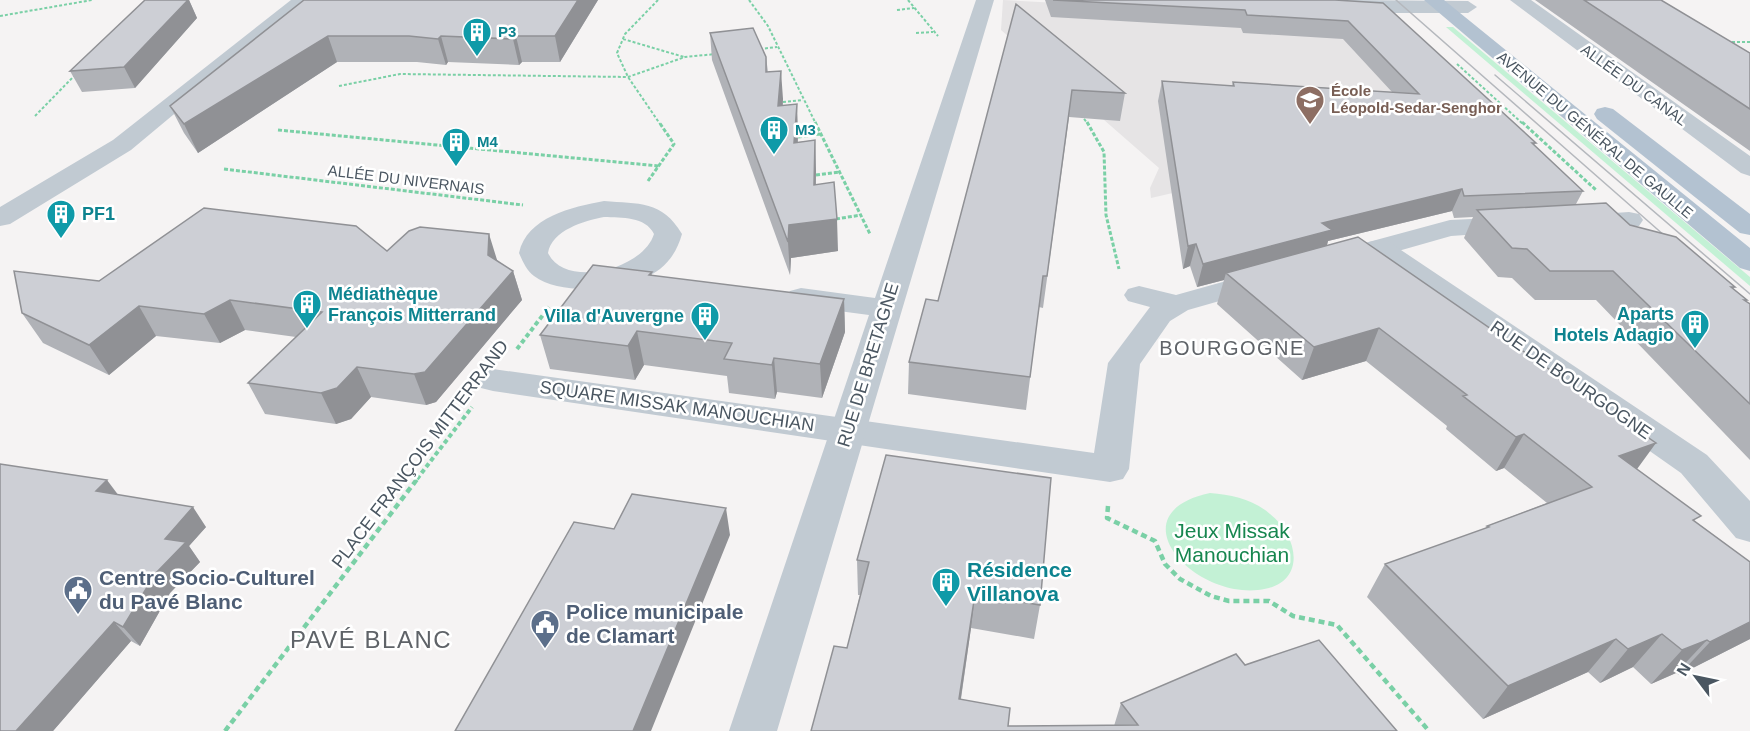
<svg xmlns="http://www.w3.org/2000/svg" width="1750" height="731" font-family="Arial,sans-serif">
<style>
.education{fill:#e6e4e5}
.green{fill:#c3f1d5}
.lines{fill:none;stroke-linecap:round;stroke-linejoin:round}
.path-far3{stroke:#7ad0a6;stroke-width:2;stroke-dasharray:3 2;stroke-linecap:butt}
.path-far2{stroke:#7ad0a6;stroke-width:3;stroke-dasharray:4 2;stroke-linecap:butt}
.path-far1{stroke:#7ad0a6;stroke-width:4;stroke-dasharray:4.5 3;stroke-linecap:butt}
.path{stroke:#7ad0a6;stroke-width:4.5;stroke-dasharray:6 4;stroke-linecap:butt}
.pedestrian{fill:#c1cad2;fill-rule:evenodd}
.minor{fill:#c1cad2;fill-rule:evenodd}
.primary{fill:#b3c2d1;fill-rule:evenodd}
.tram{stroke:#b5b8bd;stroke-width:1.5}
.wall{fill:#b0b2b7}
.shaded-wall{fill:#909195}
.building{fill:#cdcfd5;stroke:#909195;stroke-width:1.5}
.labels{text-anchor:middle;stroke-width:5;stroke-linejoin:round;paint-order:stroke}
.far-culture-label{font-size:15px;font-weight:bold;fill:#0d838f;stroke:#fff;text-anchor:start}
.far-street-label{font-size:15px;fill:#4a5661;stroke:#fff}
.far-education-label{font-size:15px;font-weight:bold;fill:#785e54;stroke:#fff;text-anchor:start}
.culture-label{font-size:18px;font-weight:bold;fill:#0d838f;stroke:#fff;text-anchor:start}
.street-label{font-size:18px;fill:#4a5661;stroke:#fff}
.neighbourhood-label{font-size:20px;letter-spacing:1.5px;fill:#5f6368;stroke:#fff}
.near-park-label{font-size:21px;fill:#17864f;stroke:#fff}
.near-culture-label{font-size:21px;font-weight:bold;fill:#0d838f;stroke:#fff;text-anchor:start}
.near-service-label{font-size:21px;font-weight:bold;fill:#4e5e75;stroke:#fff;text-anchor:start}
.near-neighbourhood-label{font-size:24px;letter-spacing:1.5px;fill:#5f6368;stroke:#fff}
</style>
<rect width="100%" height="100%" fill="#f5f3f3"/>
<!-- education -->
<path class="education" d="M1003,0l390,21 176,160 -392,11 -26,6 -1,-10 9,-20 -158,-138z"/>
<!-- green -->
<path class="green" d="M1446,27h7l297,250v9z
M1210,493c22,2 43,6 60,21 30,24 37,71 -12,76 -67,7 -142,-77 -48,-97z"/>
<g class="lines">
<!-- path-far3 -->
<path class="path-far3" d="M658,0l-33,34 -8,19 11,24 32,47
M749,0l19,26 48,98
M908,0l30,36
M897,10l17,-2
M0,16l92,-16
M916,33l17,-1
M623,39l61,18
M1727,42h23
M760,49l17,-2
M1457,64l66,60
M339,86l61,-12 228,3 57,-20 31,-3
M783,102l20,-2
M1081,115l7,9
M35,116l42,-43"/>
<!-- path-far2 -->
<path class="path-far2" d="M815,122l55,112
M1087,122l17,30 2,63 13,54
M1522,122l74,68
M278,130l381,36
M798,137l22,-3
M224,169l299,36
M816,175l23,-3
M648,181l26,-37 -15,-22
M836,219l25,-4"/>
<!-- path-far1 -->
<path class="path-far1" d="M517,349l32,-42
M417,479l55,-72"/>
<!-- path -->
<path class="path" d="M1108,506l-1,12 48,23 10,23 15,15 31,17 18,5h40l24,15 44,9 92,106
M225,731l193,-253"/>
<!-- pedestrian -->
<path class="pedestrian" d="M1629,212l10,2 4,6 -4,6 -59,4 -10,-2 -4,-6 4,-6z
M1513,217l10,2 4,6 -4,6 -72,5 -102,29 -10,-3 -4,-6 4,-6 111,-30z
M1262,271l10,3 5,6 -5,6 -84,24 -18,11 -30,43 -11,105 -6,10 -13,3 -617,-91 -12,-3 -5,-8 5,-8 12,-3 601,84 14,-90 42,-56 -22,-6 -4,-6 4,-6 11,-3 37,9z"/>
<!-- minor -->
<path class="minor" d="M291,0h20l-180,150 -121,74 -10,2v-19l113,-67z
M976,0h18l-217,731h-48l140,-416 -68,-9 -11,-3 -4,-6 4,-6 11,-3 74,10z
M1343,0l125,1 9,6 -9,6h-75l-47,-9z
M1510,0h21l219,156v20l-9,-3z
M604,201c35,3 58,-1 78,33 -4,14 -10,25 -22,35 -28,21 -96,29 -126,7 -7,-5 -11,-14 -15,-23 8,-36 53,-46 85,-52zM604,217c18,1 41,-1 50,17 -11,36 -89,55 -106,19 4,-23 36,-32 56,-36z
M1379,240l10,2 318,213 43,46v41l-14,-4 -55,-65 -312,-219 -4,-6 4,-6z"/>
<!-- primary -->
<path class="primary" d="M1424,0h20l306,248v23l-10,-3z
M1605,107l8,2 137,105v21l-10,-2 -143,-114 -3,-5 3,-5z"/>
<!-- tram -->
<path class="tram" d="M1396,0l277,243
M1495,75l255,219"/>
</g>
<!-- wall -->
<path class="wall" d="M145,0h44l8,18 -62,70 -53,4 -12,-21z
M304,0h294l-38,62h-38l-3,3 -71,-3 -2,3 -29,-3h-80l-139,91 -14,-20 -14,-27z
M1045,0h290l201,143 -2,2 49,46 -7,13 54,21 105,62 -2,2 14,11 -1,2 4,2v156l-154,-160h-61l-23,-22 -14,-1 -34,-39 9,-21 -19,1 -2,-7 -124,30 -1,4 310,224 59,53 54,40v77l-71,36 -3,-2 -25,11 -18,-17 -33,16 -12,-11 -105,47 -116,-122 18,-33 100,-35 2,-3 60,-23 -43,-35 -8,3 -50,-42 1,-3 -81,-65 -64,19 -85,-76 7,-24 -27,7 -7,-21 -7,3 -25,-168 4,-20 70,5 1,-4 159,10 -49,-53 -100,-6 -2,-5 -190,-11z
M1535,0h126l89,53v98z
M1016,4l109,89 -5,28 -51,-4 -26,191 -4,-1 -13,103 -118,-16 1,-32 29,-61z
M710,33l56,24 2,15 15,27v6l15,28v9l17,-2 1,45 22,66 -47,7 -1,17 -78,-215z
M387,251l110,10 16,10 9,29 -86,102 -10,3 -55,-8 -20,22 -15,5 -71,-10 -17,-31 48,-46 -51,-7 -25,13 -64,-7 -47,39 -66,-32 -21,-30 77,-32z
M652,272v4l192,23 1,33 -23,66 -45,-6 -2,7 -46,-6 -2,-17 -83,-11 -9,15 -85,-11 -10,-34z
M886,455l154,150 -6,34 -63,-11 -10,71 47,27h106l7,-23 124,-38 152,66h-586l36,-83 13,-53h-2l-1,-35z
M118,495l88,32 -17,19 11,16 -30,31 -30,53 -9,-5 -78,90h-53z"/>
<!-- shaded-wall -->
<path class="shaded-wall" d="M188,0h1l8,18 -62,70 -11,-21z
M578,0h20l-38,62 -5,-26z
M328,36l9,26 -139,91 -14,-29z
M441,36l7,26 -2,3 -8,-26z
M516,36l6,26 -3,3 -6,-26z
M781,71l2,28 -3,36 -2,-29z
M797,104l1,29 -2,40 -2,-30z
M815,140l1,31 -1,46 -1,-32z
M1462,189l-10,22 -124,30 -3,11 -99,21 -2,7 -27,7 6,-23 119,-41z
M837,219l1,32 -47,7 -1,17 -2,-33 1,-17z
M489,234l9,29 -10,-8z
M1196,244l-6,22 -7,3 5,-23z
M513,271l9,29 -86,102 -10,3 -12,-31z
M844,299l1,33 -23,66 -2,-34z
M230,300l15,30 -25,13 -16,-29z
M139,306l17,30 -47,39 -20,-30z
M1379,328l-13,33 -64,19 12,-33z
M637,331l7,34 -9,15 -7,-34z
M774,358l3,34 -2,7 -3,-34z
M357,367l14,30 -20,22 -15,5 -15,-31z
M1524,434l-20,34 -8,3 20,-34z
M1656,443l-24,33 -13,-20z
M107,480l15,20 -26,-9z
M193,507l13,20 -17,19 11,16 -30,31 -30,53 -17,-19 32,-53 10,-35z
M726,508l4,27 -79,196h-18z
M975,594l-4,34 -15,103 3,-32z
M114,622l17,19 -78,90h-37z
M1750,622v17l-71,36 31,-33z
M1662,634l-29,33 -33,16 28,-34z
M1616,639l-28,33 -105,47 25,-33z
M1707,640l-31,33 -25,11 31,-34z"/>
<!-- building -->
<path class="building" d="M145,0h43l-64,67 -54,4z
M304,0h274l-23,36h-39l-3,3 -72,-3 -3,3 -29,-3h-81l-144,88 -14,-18z
M1053,0h282l48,3 153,140h-4l51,48 -119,5 -2,-7 -140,34 10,7 -129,34 -7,-20 -8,2 -26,-165 72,5 -1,-4 186,12 -71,-73 -101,-6 -2,-5z
M1584,0h77l89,53v56z
M1016,4l109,89 -53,-3 -25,186h-4l-13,101 -121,-15 17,-63 12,2z
M753,28l13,29v15l15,-1 -3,35 19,-2 -3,39 21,-3 -1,45 20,-3 3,37 -48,6 -1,17 -78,-209z
M1606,203l24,22 46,12 59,50h-4l16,13h-3l6,4v100l-137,-133h-63l-23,-22 -15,-1 -35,-38z
M204,208l152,18 31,25 22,-20 11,-4 69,7 -1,21 25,16 -88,101 -11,2 -57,-7 -20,21 -16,5 -73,-10 74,-71 -92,-12 -26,14 -65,-8 -50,39 -67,-32 -8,-42 85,10z
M1358,237l298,206 -37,13 82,60 -8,4 57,42v60l-40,20 -3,-2 -25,10 -20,-16 -34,15 -12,-10 -108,47 -123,-122 104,-37 -2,-1 105,-39 -68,-53 -8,3 -53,-41 4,-1 -88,-67 -65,19 -88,-74z
M593,265l59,7 -3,3 195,24 -24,65 -46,-6 -2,7 -48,-6 8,-16 -95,-12 -9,15 -88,-11z
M886,455l165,23 -11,127 -65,-11 -16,105 51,9 -2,18 130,-1 -17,-22 115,-49 9,11 74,-25 78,91h-586l23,-85 13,2 22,-86 -12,-2z
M0,464l107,16 -11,11 97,16 -28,32 21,3 -31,32 -32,53 -9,-5 -98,109h-16z
M632,494l94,14 -93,223h-178l119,-209 40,7z"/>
<!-- icons -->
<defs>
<g id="building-pin" transform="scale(1.5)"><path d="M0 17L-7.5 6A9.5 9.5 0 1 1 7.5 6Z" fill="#0f9aa8" stroke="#fff"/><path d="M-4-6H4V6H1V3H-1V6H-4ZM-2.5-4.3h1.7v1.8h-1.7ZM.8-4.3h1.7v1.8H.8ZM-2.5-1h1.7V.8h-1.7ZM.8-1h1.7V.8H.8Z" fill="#fff"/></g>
<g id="school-pin" transform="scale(1.5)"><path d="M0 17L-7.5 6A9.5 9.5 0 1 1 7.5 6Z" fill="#8d6e63" stroke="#fff"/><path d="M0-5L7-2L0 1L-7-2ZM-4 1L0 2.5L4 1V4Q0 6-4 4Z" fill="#fff"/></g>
<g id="civic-pin" transform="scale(1.5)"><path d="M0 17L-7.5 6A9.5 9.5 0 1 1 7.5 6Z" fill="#5c6f8a" stroke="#fff"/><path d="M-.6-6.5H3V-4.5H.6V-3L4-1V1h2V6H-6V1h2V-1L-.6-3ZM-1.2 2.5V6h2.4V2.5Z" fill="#fff"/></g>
</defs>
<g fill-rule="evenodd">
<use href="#building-pin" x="477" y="32"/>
<use href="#school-pin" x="1310" y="100"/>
<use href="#building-pin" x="774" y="130"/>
<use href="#building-pin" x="456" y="142"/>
<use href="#building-pin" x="61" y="214"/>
<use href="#building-pin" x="307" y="304"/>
<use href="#building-pin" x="705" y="316"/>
<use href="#building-pin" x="1695" y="324"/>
<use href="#building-pin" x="946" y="582"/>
<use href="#civic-pin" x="78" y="590"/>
<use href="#civic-pin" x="545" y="624"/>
</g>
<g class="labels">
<!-- far-culture labels -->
<g class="far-culture-label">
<text x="498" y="37">P3</text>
<text x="795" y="135">M3</text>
<text x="477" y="147">M4</text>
</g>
<!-- far-street labels -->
<g class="far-street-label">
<text transform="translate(1634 85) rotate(36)" y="5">ALLÉE DU CANAL</text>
<text transform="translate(1595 135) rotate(40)" y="5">AVENUE DU GÉNÉRAL DE GAULLE</text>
<text transform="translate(406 180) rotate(7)" y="5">ALLÉE DU NIVERNAIS</text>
</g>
<!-- far-education labels -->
<g class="far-education-label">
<text x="1331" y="96">École<tspan x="1331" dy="17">Léopold-Sedar-Senghor</tspan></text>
</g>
<!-- culture labels -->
<g class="culture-label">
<text x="82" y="220">PF1</text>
<text x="328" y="300">Médiathèque<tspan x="328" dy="21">François Mitterrand</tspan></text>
<text x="1674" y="320" text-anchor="end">Aparts<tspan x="1674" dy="21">Hotels Adagio</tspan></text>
<text x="684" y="322" text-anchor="end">Villa d'Auvergne</text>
</g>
<!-- street labels -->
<g class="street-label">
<text transform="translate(868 365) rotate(-73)" y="6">RUE DE BRETAGNE</text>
<text transform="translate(1571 380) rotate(35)" y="6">RUE DE BOURGOGNE</text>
<text transform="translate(677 406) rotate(8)" y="6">SQUARE MISSAK MANOUCHIAN</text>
<text transform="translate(420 454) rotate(-53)" y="6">PLACE FRANÇOIS MITTERRAND</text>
</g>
<!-- neighbourhood labels -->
<g class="neighbourhood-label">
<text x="1232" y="355">BOURGOGNE</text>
</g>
<!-- near-park labels -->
<g class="near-park-label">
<text x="1232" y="538">Jeux Missak<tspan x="1232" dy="24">Manouchian</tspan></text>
</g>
<!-- near-culture labels -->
<g class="near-culture-label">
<text x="967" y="577">Résidence<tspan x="967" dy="24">Villanova</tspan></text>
</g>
<!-- near-service labels -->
<g class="near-service-label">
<text x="99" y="585">Centre Socio-Culturel<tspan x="99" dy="24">du Pavé Blanc</tspan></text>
<text x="566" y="619">Police municipale<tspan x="566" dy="24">de Clamart</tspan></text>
</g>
<!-- near-neighbourhood labels -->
<g class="near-neighbourhood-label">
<text x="371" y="648">PAVÉ BLANC</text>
</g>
</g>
<!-- north arrow -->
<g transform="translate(1696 677) rotate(302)" stroke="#ffffff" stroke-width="4.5" paint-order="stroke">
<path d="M0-4.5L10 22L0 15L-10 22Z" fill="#4a5661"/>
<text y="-9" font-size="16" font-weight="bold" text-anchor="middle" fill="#4a5661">N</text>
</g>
</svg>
